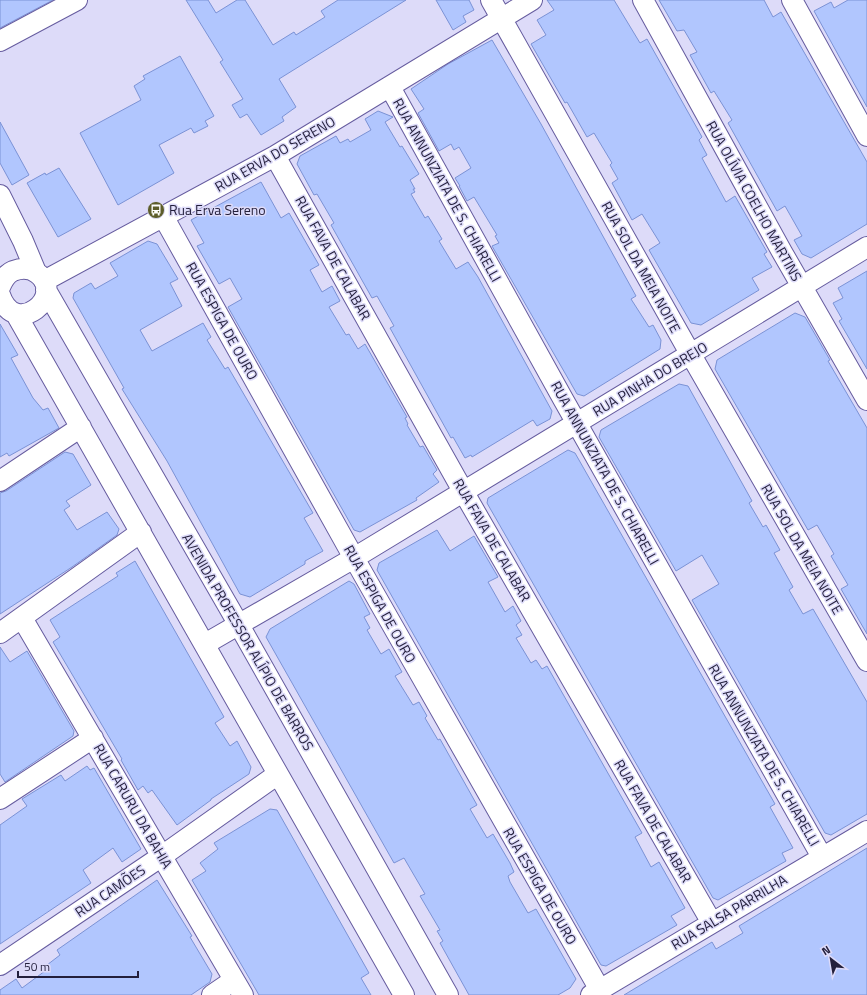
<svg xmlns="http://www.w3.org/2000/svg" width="867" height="995" font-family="'Titillium Web',sans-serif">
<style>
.building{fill:#b1c6fe;stroke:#7b92d5}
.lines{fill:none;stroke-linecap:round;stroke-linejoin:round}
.minor-casing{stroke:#665c9f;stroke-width:22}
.minor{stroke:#fff;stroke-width:20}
.labels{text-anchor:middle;stroke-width:3;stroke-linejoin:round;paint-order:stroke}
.street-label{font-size:14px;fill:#231f3b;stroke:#dddbf9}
.poi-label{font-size:14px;fill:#231f3b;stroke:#dddbf9;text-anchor:start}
</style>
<rect width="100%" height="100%" fill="#dddbf9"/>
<!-- building -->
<path class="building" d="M0,0h53l-53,28z
M186,0h22l8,13 21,-13h8l28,45 21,-13 2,3 29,-18 -4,-6 17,-11h68l-127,79 17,28 -14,10 2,4 -23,14 -14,-21 -7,4 -8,-13 11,-6 -23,-37 3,-2z
M436,0h33l5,10 -11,6 3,6 -13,8z
M547,0h67l26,43 7,-4 55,98 -3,3 8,15 -5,3 24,44 9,-6 32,56 -3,2 8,13 -20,11 7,12 -58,35 -10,-2 -42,-73 11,-7 -18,-29 -10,6 -20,-37 6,-4 -8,-14 2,-2 -18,-30 -7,4 -20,-35 -2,1 -34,-59 15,-9 -9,-15 17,-10z
M659,0h105l9,17 8,-5 86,150v62l-56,34 -9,-4 -8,-14 8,-4 -17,-30 -8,5 -49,-88 4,-3 -18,-29 -3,2 -21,-38 7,-3 -13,-22 -7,1z
M848,0h19v107l-53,-96 17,-9 3,6z
M492,40l49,84 95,172 -5,3 18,28 4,-2 8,15 -1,9 -76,47 -7,-2 -85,-148 7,-3 -4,-7 2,-1 -23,-38 -7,4 -8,-15h1l-5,-8 16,-10 -12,-21 -5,3 -3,-6 -12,7 -21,-38 6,-4 -13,-20 37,-25z
M180,56l34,60 -9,5 3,5 -14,7 -3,-5 -32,17 15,28 -56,32 -38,-72 61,-33 -7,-14 11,-7 -2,-3z
M378,111l15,6 -8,5 15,25 2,-1 17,28 -9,6 5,9h-2l2,3 -4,2 14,24 3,-2 14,23 -3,2 17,28 12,-7 10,15 74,134 -2,8 -13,7 -4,-6 -61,37 -1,-2 -6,3 -12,-21 -2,1 -61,-110 4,-2 -17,-30 -5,2 -41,-73 3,-2 -17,-29 -3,1 -17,-31 3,-8 36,-20 4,7 8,-4 2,3 21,-12 -6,-11z
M0,122l29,53 -17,10 -12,-22z
M59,168l32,51 -33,18 -31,-54 18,-10 1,2z
M261,182l20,36 8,-5 30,52 -9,5 12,22 10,-6 8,15 -11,6 17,28 3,-1 9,15 7,-5 42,73 -2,1 3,6 -1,1 13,22 3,-1 14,24 -4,4 6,8 -23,16 1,2 -57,32 -6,-2 -126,-223 14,-8 -12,-21 -11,6 -22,-38 7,-3 -13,-23z
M148,241l9,3 21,35 -8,4 12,23 -42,24 12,21 51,-28 8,14 -4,3 18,29 3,-2 85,146 -9,5 19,33 -18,10v3l-55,33 -10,-3 -73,-133 -45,-72 2,-1 -51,-90 1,-5 17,-10 4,6 23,-13 -8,-13z
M867,271v98l-28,-48 3,-2 -9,-16 10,-5 -5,-10z
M795,313l10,4 25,43 -2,1 39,67v206l-26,-45 7,-4 -17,-29 3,-2 -17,-29 -9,5 -93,-161 2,-9z
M0,324l18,31 -7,3 22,40 10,12 5,-2 11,20 -50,28 -2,-3 -7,4z
M679,384l9,2 64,115 -3,2 14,24 3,-2 14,25 -6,3 19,34 -4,3 14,24 10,-5 54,93v112l-36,21 -6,-2 -133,-233 27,-16 -17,-29 -26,16 -77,-134 2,-7z
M568,450l7,3 200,351 -5,3 23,41 -11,5 4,8 -68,39 -5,-2 -226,-395 1,-5z
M65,452l8,2 18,31 -25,16 4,5 -6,4 13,20 30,-18 12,17 -2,6 -45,32 -72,47v-121l6,-2z
M437,530l13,21 24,-15 24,41 -10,5 17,30 8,-6 8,15 -5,4 6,10 -6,3 15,25 5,-3 6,9 5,-3 95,167 -7,4 16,30 8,-5 26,46 -14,8 6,9 -71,41 -5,-1 -224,-395 2,-7z
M135,561l89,156 -9,6 15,23 7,-5 14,26 -2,7 -38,25v1l-34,25 -25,-35 -4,3 -5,-7 -5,4 -17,-30 1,-1 -69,-117 7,-5 -10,-17 68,-44 -2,-3z
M349,581l5,3 16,30 -6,3 6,11 -3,2 14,24 8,-5 13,23 -7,4 18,29 6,-3 8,14 -2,2 13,22 2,-1 37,66 -7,4 17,29 6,-4 17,29 4,9 -6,4 2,6 18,31 8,-4 40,70 -6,9 -12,7h-89l-29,-52 3,-2 -6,-10 3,-1 -20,-34 5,-2 -21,-36 -10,5 -128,-226 4,-8z
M0,647l10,15 17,-11 47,80 -1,5 -68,46 -5,-8z
M87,766l3,4 4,-2 47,81 -19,13 -9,-14 -30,22 8,13 -91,61v-119l27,-19 -5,-7 39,-24 4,6z
M270,809l7,1 92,163 -8,5 10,17h-112l-67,-115 14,-9 -6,-8 18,-14 -4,-6z
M867,848v147h-243l88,-53 4,7 27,-16 -4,-7z
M157,880l35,56 -2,1 22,37 -2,8 -19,13h-191v-5l16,-11 6,9 27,-20 -2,-3 13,-10 -3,-5z"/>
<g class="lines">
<!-- minor casing -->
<g class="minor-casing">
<path id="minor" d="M491,0l200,355 176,306
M643,0l139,252 85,148
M792,0l75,136
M0,41l77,-41
M390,87l173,312 259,458
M275,156l188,335 249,432
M0,195l23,46 13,31
M163,216l191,342 246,432
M44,281l231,-125 257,-156
M0,287c3,-7 6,-13 13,-16 8,-3 17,-3 24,2 31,22 -22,67 -37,22
M46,290l193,335 209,370
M16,314l388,681
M0,481l81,-54
M22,618l221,377
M0,633l141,-101
M205,644l149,-86 513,-311
M0,799l93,-61
M0,965l162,-109 116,-82
M212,995l22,-15
M591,995l276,-164"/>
</g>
<!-- minor -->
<use href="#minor" class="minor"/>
</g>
<!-- icons -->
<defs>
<g id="bus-disc" transform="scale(0.9)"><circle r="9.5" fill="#5d5d2a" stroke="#dddbf9"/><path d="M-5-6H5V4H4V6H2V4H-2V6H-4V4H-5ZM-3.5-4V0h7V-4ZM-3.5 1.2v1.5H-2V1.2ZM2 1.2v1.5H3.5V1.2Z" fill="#fff"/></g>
</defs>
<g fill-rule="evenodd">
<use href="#bus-disc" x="156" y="210"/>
</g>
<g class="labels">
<!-- street labels -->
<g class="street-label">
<text transform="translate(275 154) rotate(-30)" y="5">RUA ERVA DO SERENO</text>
<text transform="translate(447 190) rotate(61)" y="5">RUA ANNUNZIATA DE S. CHIARELLI</text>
<text transform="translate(754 201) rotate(61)" y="5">RUA OLÍVIA COELHO MARTINS</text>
<text transform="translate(333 258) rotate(61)" y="5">RUA FAVA DE CALABAR</text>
<text transform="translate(641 267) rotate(61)" y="5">RUA SOL DA MEIA NOITE</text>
<text transform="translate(222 321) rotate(61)" y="5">RUA ESPIGA DE OURO</text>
<text transform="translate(650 379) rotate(-31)" y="5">RUA PINHA DO BREJO</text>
<text transform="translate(605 473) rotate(61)" y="5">RUA ANNUNZIATA DE S. CHIARELLI</text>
<text transform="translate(492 540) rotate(60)" y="5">RUA FAVA DE CALABAR</text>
<text transform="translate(802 549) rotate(60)" y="5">RUA SOL DA MEIA NOITE</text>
<text transform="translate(380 604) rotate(61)" y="5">RUA ESPIGA DE OURO</text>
<text transform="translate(248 642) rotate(60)" y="5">AVENIDA PROFESSOR ALÍPIO DE BARROS</text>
<text transform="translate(764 755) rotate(60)" y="5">RUA ANNUNZIATA DE S. CHIARELLI</text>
<text transform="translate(133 806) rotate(60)" y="5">RUA CARURU DA BAHIA</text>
<text transform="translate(653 821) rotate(60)" y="5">RUA FAVA DE CALABAR</text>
<text transform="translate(540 886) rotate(60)" y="5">RUA ESPIGA DE OURO</text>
<text transform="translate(110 891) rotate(-34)" y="5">RUA CAMÕES</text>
<text transform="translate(729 912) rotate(-31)" y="5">RUA SALSA PARRILHA</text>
</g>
<!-- poi labels -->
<g class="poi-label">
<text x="169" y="215">Rua Erva Sereno</text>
</g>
</g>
<!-- north arrow -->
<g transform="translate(831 959) rotate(329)" stroke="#dddbf9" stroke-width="3" paint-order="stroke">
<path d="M0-3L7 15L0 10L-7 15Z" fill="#231f3b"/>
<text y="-6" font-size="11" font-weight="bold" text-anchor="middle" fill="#231f3b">N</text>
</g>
<!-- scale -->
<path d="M18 971v6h120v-6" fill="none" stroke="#231f3b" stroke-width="2"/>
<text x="24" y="971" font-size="12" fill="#231f3b" stroke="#dddbf9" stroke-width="3" paint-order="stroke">50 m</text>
</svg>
